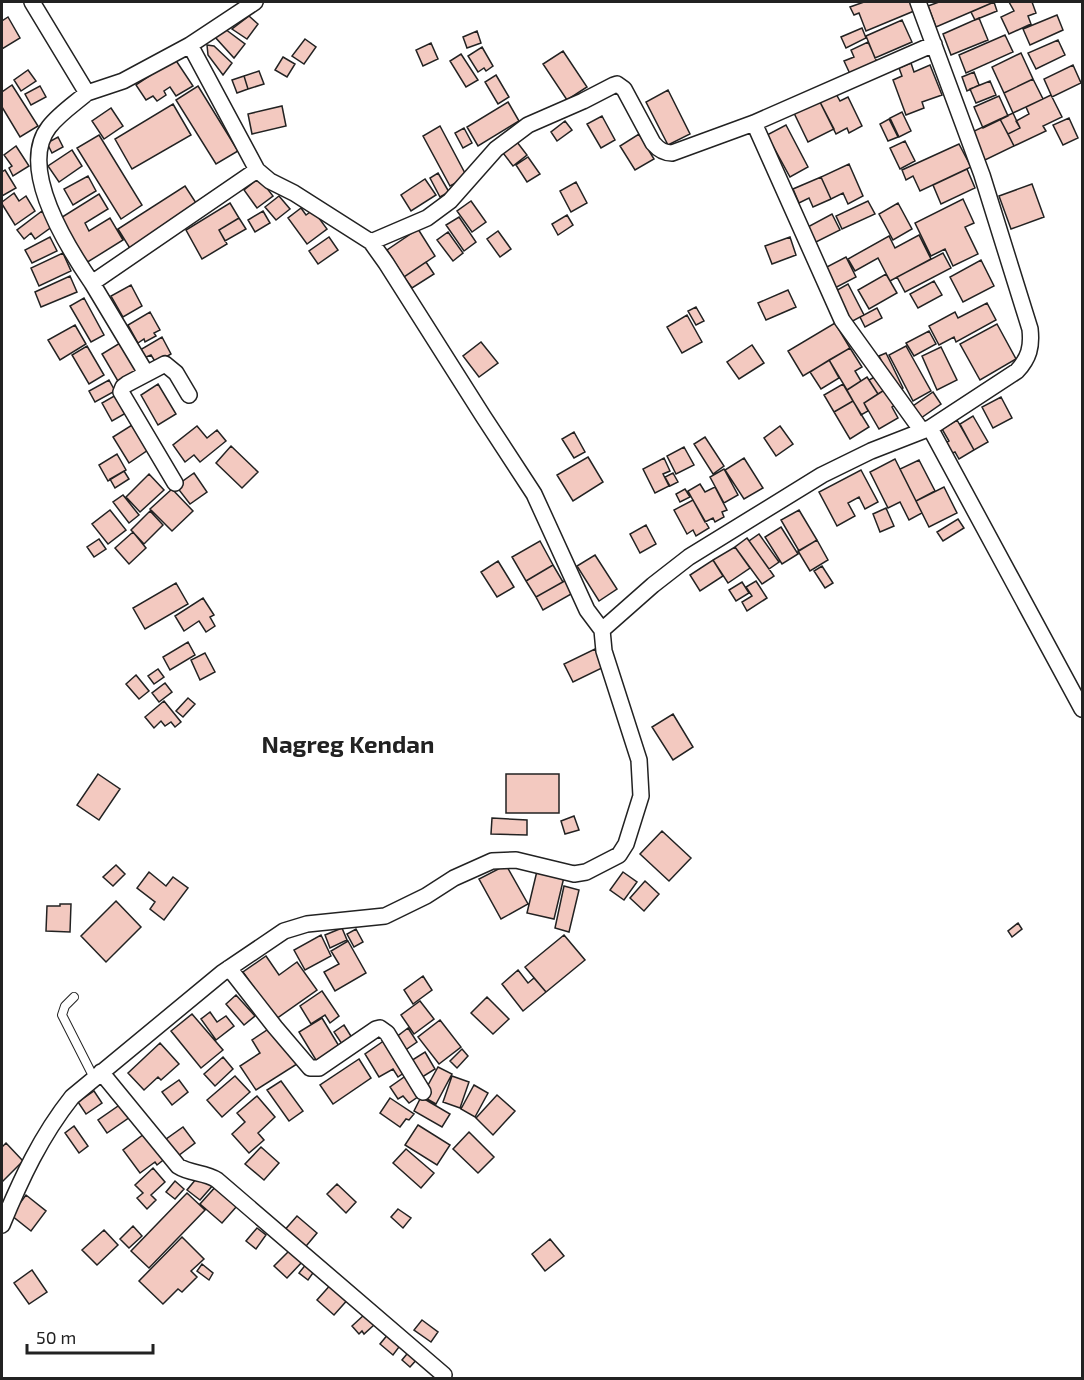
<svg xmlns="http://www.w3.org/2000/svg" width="1084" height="1380" font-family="'Exo 2',sans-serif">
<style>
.building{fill:#f3c9c0;stroke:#222;stroke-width:1.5}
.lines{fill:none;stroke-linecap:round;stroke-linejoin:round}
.lane-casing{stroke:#222;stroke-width:10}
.street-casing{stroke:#222;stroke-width:18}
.lane{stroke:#fff;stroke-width:8}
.street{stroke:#fff;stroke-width:15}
.labels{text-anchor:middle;stroke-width:4.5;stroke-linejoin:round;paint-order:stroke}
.quarter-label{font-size:24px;font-weight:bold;fill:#222;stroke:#fff}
</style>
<rect width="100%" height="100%" fill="#fff"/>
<!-- building -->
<path class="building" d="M864,2h46l4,9 -48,20 -7,-18 -5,2 -4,-8z
M939,2h55l-58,25 -8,-21z
M994,2l3,9 -22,9 -4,-8z
M1009,2h23l4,11 -8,3 3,8 -22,10 -8,-17 13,-6z
M1057,15l6,15 -33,15 -7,-16z
M249,16l9,8 -11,15 -15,-10z
M8,17l12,21 -18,11v-28z
M979,18l9,22 -37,15 -8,-21z
M902,20l10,22 -37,16 -9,-22z
M862,28l4,10 -20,10 -5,-11z
M225,29l20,15 -11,14 -19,-21z
M477,31l4,12 -14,5 -4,-11z
M1005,35l8,17 -47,21 -7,-18z
M305,39l11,8 -12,17 -12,-8z
M1058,40l7,15 -29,14 -8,-16z
M868,42l10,22 -27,12 -7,-15 10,-4 -3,-7z
M431,43l7,16 -15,7 -7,-16z
M207,45l7,1 18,17 -9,12 -15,-20z
M482,47l11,19 -7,5 -2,-3 -6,4 -10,-16z
M563,51l24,36 -20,13 -24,-36z
M1021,53l12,26 -29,14 -12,-26z
M461,54l17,26 -12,7 -16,-26z
M283,57l12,7 -8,13 -12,-7z
M175,59l18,27 -17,10 -6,-9 -6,4 2,4 -9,6 -4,-5 -7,4 -10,-15z
M911,63l3,9 16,-7 12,30 -20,7 2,6 -18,7 -13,-35 9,-4 -3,-8z
M1073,65l8,18 -29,14 -8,-18z
M28,70l8,11 -15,10 -7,-11z
M259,71l5,13 -16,5 -4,-13z
M974,72l5,13 -12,6 -5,-14z
M496,75l13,22 -11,7 -13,-22z
M244,76l4,13 -11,4 -5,-13z
M1033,79l10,20 -30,14 -9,-20z
M990,81l6,14 -20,8 -6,-14z
M12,85l26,41 -18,11 -18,-30v-15z
M40,86l6,11 -15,8 -6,-11z
M198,86l40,65 -22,13 -40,-64z
M668,90l22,44 -22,11 -22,-43z
M835,92l5,9 8,-4 14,29 -13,7 -2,-5 -11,6 -17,-34z
M1051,95l11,22 -19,9 3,5 -32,15 -6,-12 12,-6 -4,-7 13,-7 -3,-7z
M999,96l9,20 -25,12 -9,-21z
M819,100l15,29 -26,13 -14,-29z
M508,102l11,19 -41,25 -11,-19z
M173,104l18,31 -59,34 -17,-30z
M282,106l4,20 -34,8 -4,-20z
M111,108l12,18 -19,13 -12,-18z
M902,112l9,19 -12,6 -9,-19z
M1013,113l7,15 -12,6 -8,-15z
M602,116l13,24 -14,8 -14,-24z
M1069,118l9,20 -15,7 -10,-20z
M889,119l9,18 -10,4 -8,-17z
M1000,119l14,27 -29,14 -13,-28z
M565,121l7,9 -15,11 -6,-9z
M786,125l22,42 -18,10 -23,-42z
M440,126l27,51 -17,9 -27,-50z
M464,128l8,15 -9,5 -8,-15z
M639,134l15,25 -19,11 -15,-24z
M99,135l43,70 -21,14 -44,-71z
M58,137l5,10 -11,6 -5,-10z
M905,141l10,20 -15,8 -10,-21z
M517,142l10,13 -14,11 -10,-13z
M959,144l12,23 -51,24 -7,-15 -7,4 -4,-10z
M16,146l13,20 -16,10 -4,-8 3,-2 -8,-11z
M72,150l10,16 -23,16 -11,-16z
M528,157l12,17 -13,8 -11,-17z
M849,164l14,32 -15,8 -5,-11 -12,6 -10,-22z
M967,169l8,19 -34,16 -8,-19z
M5,170l11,18 -14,8v-24z
M438,173l11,19 -9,5 -10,-19z
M88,176l8,15 -23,14 -9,-16z
M821,177l10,22 -18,8 -4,-9 -10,5 -6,-14z
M259,178l14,18 -16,12 -13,-18z
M425,179l11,16 -25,16 -10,-16z
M576,182l11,21 -16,9 -11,-21z
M1032,184l12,33 -33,12 -12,-33z
M185,186l13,20 -67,44 -13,-21z
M14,193l5,8 7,-5 9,15 -20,14 -13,-21v-2z
M99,194l9,15 -23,14 4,8 21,-13 13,22 -37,23 -27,-44z
M279,196l11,13 -14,11 -11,-13z
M963,199l11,24 -9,4 13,27 -25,12 -8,-17 -14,7 -16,-33z
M471,201l15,21 -14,10 -15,-21z
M868,201l7,13 -33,15 -6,-13z
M230,203l9,15 -20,12 8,14 -25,15 -16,-29z
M898,203l14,26 -19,11 -14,-26z
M301,208l5,7 7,-5 14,19 -20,15 -19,-26z
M42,211l11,15 -18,13 -4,-6 -7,6 -7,-9z
M263,211l7,12 -15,9 -7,-12z
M832,214l8,16 -28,14 -8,-15z
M567,215l6,10 -15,10 -6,-11z
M459,217l17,25 -12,9 -18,-26z
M239,218l7,11 -21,12 -6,-11z
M418,229l17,27 -31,21 -17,-27z
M498,231l13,18 -11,8 -13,-18z
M448,232l15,21 -10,8 -16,-21z
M919,235l12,24 -41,22 -12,-23 -23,13 -7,-12 41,-23 6,12z
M50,237l7,14 -25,12 -7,-13z
M329,237l9,13 -20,14 -9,-13z
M790,237l6,18 -24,9 -7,-18z
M63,253l8,18 -32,15 -8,-18z
M943,253l8,15 -46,24 -8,-15z
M846,257l10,20 -25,13 -10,-20z
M981,260l13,26 -31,16 -13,-25z
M426,262l8,12 -22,14 -8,-11z
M886,274l11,19 -28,16 -11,-19z
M70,276l7,16 -36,15 -6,-15z
M934,281l8,14 -24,13 -8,-14z
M848,284l16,31 -17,9 -15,-31z
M131,285l11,21 -19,11 -12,-21z
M788,290l8,17 -30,13 -8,-17z
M84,298l20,37 -13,7 -21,-36z
M987,303l9,17 -40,22 -2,-5 -15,8 -10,-19 26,-14 3,6z
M696,307l8,14 -8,4 -8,-14z
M877,308l5,10 -17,9 -5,-10z
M150,312l10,18 -6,3 2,3 -11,6 -1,-3 -6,4 -10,-18z
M687,315l15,27 -20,11 -15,-26z
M835,323l15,25 -47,28 -15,-25z
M997,324l19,35 -36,21 -20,-36z
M75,325l11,19 -26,16 -12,-20z
M929,331l7,13 -22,12 -8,-13z
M162,337l9,17 -15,9 -5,-8 -7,3 -4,-8z
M481,342l17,21 -19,14 -16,-21z
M120,343l17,29 -18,11 -17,-29z
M752,345l12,18 -25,16 -12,-17z
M87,346l17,29 -15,9 -17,-29z
M906,346l25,45 -18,10 -24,-46z
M941,347l16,33 -20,10 -15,-34z
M850,348l12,19 -7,4 6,10 -14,9 -18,-30z
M886,353l17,35 -6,4 -18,-36z
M829,360l10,18 -18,11 -11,-17z
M878,375l8,14 -8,5 -9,-14z
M867,377l11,17 -14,9 4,8 -7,4 -14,-25z
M109,380l6,11 -20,11 -6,-11z
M158,384l18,30 -18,11 -17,-30z
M843,384l10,17 -19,11 -10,-17z
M889,387l10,16 -7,4 6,11 -19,11 -15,-26z
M933,392l8,12 -20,14 -8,-12z
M116,395l10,18 -14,8 -10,-18z
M1001,397l11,21 -19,10 -11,-21z
M853,401l16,26 -19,12 -16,-27z
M973,416l15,26 -14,8 -14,-26z
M957,420l17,30 -15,9 -4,-7 -7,3 -6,-10 7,-4 -7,-12z
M132,425l16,25 -19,13 -16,-26z
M197,426l10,12 10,-8 9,11 -26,21 -6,-7 -9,7 -12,-17z
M780,426l13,18 -17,12 -12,-18z
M574,432l11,20 -11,6 -12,-19z
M705,437l19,29 -11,8 -19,-30z
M231,446l27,26 -16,16 -26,-25z
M684,447l10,18 -18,9 -9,-18z
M117,454l9,16 -18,11 -9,-16z
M588,457l15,25 -30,19 -16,-26z
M664,458l6,13 -7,3 6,12 -14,7 -12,-24z
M744,458l19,30 -19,11 -19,-29z
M895,459l27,54 -13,7 -9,-18 -12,6 -18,-36z
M919,460l16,31 -19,10 -16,-32z
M724,469l14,26 -14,8 -14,-26z
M861,470l17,32 -13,7 -6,-12 -11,6 7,13 -18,10 -18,-34z
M124,471l5,8 -14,9 -5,-9z
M194,473l13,19 -17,12 -14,-18z
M673,473l5,9 -8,4 -5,-9z
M149,474l15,16 -24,22 -14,-15z
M700,484l5,8 10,-5 12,23 -5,2 2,5 -9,5 -2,-4 -8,4 -17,-31z
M944,487l13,26 -28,14 -13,-26z
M172,489l21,22 -21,20 -22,-22z
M685,489l5,8 -10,5 -4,-8z
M123,495l16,20 -10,8 -16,-21z
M693,500l16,28 -13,8 -3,-6 -6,4 -13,-24z
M886,508l8,18 -14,6 -7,-18z
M110,510l16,20 -18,14 -16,-20z
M799,510l18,30 -18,11 -18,-31z
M150,511l13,14 -19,19 -13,-14z
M958,519l6,9 -21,13 -6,-9z
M646,525l10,19 -16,9 -10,-19z
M781,527l17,27 -16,10 -17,-27z
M133,532l13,16 -17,16 -14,-16z
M759,534l20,28 -10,7 -20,-28z
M747,538l27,38 -12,8 -27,-37z
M99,539l7,10 -12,8 -7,-10z
M817,540l11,20 -18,11 -12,-20z
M540,541l13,24 -27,16 -14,-24z
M735,547l15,21 -22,15 -15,-23z
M595,555l22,34 -18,12 -22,-35z
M713,560l10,16 -23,15 -10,-16z
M498,561l16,26 -17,10 -16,-25z
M553,565l10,17 -27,15 -10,-16z
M822,566l11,17 -8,5 -11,-17z
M566,580l7,13 -30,17 -7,-13z
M756,581l11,17 -20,13 -5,-9 10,-6 -6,-9z
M742,582l7,11 -13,8 -7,-11z
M176,583l12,21 -43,25 -12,-21z
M203,598l11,17 -4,2 5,9 -9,6 -7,-11 -15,10 -9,-15z
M188,642l7,13 -25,15 -7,-13z
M595,649l9,18 -31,15 -9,-18z
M205,653l10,19 -15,8 -9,-20z
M158,669l6,8 -10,7 -6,-8z
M136,675l13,16 -10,8 -13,-15z
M165,683l7,9 -13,10 -7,-9z
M188,698l7,6 -12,13 -7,-6z
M164,701l17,21 -6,5 -4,-5 -6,4 -4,-5 -7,7 -9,-11z
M673,714l20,33 -20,13 -21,-33z
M98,774l22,15 -21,31 -22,-15z
M506,774h53v39h-53z
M574,816l5,14 -14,4 -4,-13z
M492,818l35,2v15l-36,-1z
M662,831l29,27 -22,23 -29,-27z
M116,865l9,9 -12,12 -10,-9z
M506,865l22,39 -27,15 -22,-40z
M537,871l27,6 -10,42 -27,-6z
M149,872l17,14 7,-9 15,11 -24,32 -14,-11 5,-7 -18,-14z
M623,872l14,10 -13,18 -14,-10z
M645,881l14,13 -15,17 -14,-13z
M564,886l15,4 -10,42 -14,-4z
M116,901l25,26 -35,35 -25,-26z
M60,904h11l-1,28 -24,-1 1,-25h13z
M1018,923l4,6 -10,8 -4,-6z
M342,928l5,12 -17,8 -5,-13z
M356,929l7,13 -9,5 -7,-13z
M321,935l10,21 -26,14 -11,-20z
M564,935l21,25 -39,32 -21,-25z
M348,941l18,32 -31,18 -11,-19 15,-8 -8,-13z
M266,956l13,19 18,-13 20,28 -41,29 -33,-47z
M518,970l10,13 6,-5 12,14 -23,19 -21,-27z
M423,976l9,14 -19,14 -9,-14z
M322,991l17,25 -9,7 -5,-8 -14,9 -11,-18z
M236,995l19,21 -11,9 -18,-21z
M487,997l22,22 -16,15 -22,-21z
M420,1001l14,18 -20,15 -13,-19z
M210,1012l7,10 9,-6 8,10 -18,14 -15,-21z
M192,1014l31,36 -22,18 -30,-37z
M322,1018l20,33 -23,14 -20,-33z
M440,1020l21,27 -22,17 -21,-27z
M344,1025l10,16 -10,6 -10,-15z
M273,1026l24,38 -41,26 -16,-24 20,-13 -8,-13z
M408,1028l9,14 -13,9 -9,-13z
M385,1040l20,32 -7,5 -5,-8 -14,8 -14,-23z
M160,1043l19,21 -18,16 -3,-3 -14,13 -16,-17z
M462,1049l6,7 -11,12 -7,-7z
M425,1052l10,17 -19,12 -10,-17z
M223,1057l10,12 -18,17 -11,-12z
M359,1059l12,19 -38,26 -13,-19z
M438,1067l14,7 -16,30 -14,-8z
M407,1075l15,19 -13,9 -6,-7 -5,3 -8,-12z
M235,1076l15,16 -28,25 -15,-17z
M452,1076l17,6 -9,26 -17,-6z
M179,1080l9,12 -16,13 -10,-13z
M281,1081l22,30 -14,10 -22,-31z
M474,1085l14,8 -13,24 -14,-8z
M94,1091l8,12 -16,11 -8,-12z
M497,1095l18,16 -22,24 -17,-17z
M257,1096l18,21 -17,16 6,7 -15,13 -17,-19 13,-12 -8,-9z
M421,1097l29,17 -8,13 -28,-16z
M390,1098l24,16 -5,6 -3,-1 -6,8 -20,-14z
M121,1104l9,13 -23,16 -9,-13z
M418,1125l32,20 -13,20 -32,-20z
M74,1126l14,20 -9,7 -14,-20z
M183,1127l12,16 -21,16 -12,-17z
M148,1131l19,26 -10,8 -2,-3 -15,11 -17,-23z
M469,1132l25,25 -16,16 -25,-24z
M6,1143l17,18 -21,21v-35z
M261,1147l18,16 -15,17 -19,-16z
M406,1149l28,24 -13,15 -28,-25z
M153,1168l12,14 -14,13 5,5 -9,9 -10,-11 6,-5 -8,-8z
M201,1173l13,11 -14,16 -13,-10z
M175,1181l9,8 -9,10 -9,-7z
M218,1184l19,22 -15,17 -22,-19z
M337,1184l19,18 -10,11 -19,-19z
M187,1193l18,17 -56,58 -18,-17z
M26,1195l20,16 -15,20 -20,-16z
M398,1209l13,9 -8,10 -12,-11z
M297,1216l20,17 -15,18 -20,-18z
M133,1226l9,10 -13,12 -9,-9z
M257,1228l9,7 -10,14 -10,-8z
M104,1230l14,15 -21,20 -15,-15z
M182,1237l22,22 -13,12 6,6 -15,15 -4,-3 -15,15 -24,-23z
M550,1239l14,17 -19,15 -13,-17z
M291,1249l12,12 -16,17 -13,-12z
M307,1263l8,7 -7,10 -9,-7z
M202,1264l11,9 -4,7 -12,-9z
M32,1270l15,22 -18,12 -15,-21z
M333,1282l17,15 -16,18 -17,-15z
M365,1314l9,11 -10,9 -2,-3 -3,3 -7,-8z
M422,1320l16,12 -7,10 -17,-12z
M389,1333l13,10 -9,12 -13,-11z
M411,1349l8,8 -9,10 -8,-7z"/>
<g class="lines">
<!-- lane casing -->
<g class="lane-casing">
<path id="lane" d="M74,997l-9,9 -3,9 32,63"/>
</g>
<!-- street casing -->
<g class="street-casing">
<path id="street" d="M32,2l55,91 36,-12 67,-36 67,125 13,11 24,12 77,49 15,21 97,153 51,78 53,116 15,20
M918,2l64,173 48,154c2,18 -1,29 -13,42l-87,57 152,281
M190,45l65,-43
M87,93c-13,11 -28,21 -38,34 -32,41 19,121 43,156l165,-113
M754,123l88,197 80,111
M371,242l56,-24 23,-17 46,-52 32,-24 55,-24 31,-16 3,-1 7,5 29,54c6,7 11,10 19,10l82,-30 180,-79
M92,283l54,90
M175,483l-54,-91 2,-5 4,-3 38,-20 11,9 13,22
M229,968l46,59 35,41h9l57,-39 4,-1 7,5 36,59
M101,1072l77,94c12,8 27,6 39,14l227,195
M2,1225c19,-46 39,-89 70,-128l150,-124 62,-42 23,-7 78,-8 41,-20 28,-18 38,-17 24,-1 58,14 12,-2 33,-17 7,-11 15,-48 -2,-36 -35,-109 -2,-21 51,-45 36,-28 133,-82 49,-24 59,-23"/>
</g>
<!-- lane -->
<use href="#lane" class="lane"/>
<!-- street -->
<use href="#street" class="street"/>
</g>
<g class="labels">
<!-- quarter labels -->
<g class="quarter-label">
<text x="348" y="753">Nagreg Kendan</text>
</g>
</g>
<!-- border -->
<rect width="1084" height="1380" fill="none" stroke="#222222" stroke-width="6"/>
<!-- scale -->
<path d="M27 1344v9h126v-9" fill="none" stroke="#222222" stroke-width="3"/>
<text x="36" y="1344" font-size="18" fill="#222222" stroke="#ffffff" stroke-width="4.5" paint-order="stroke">50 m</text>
</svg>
